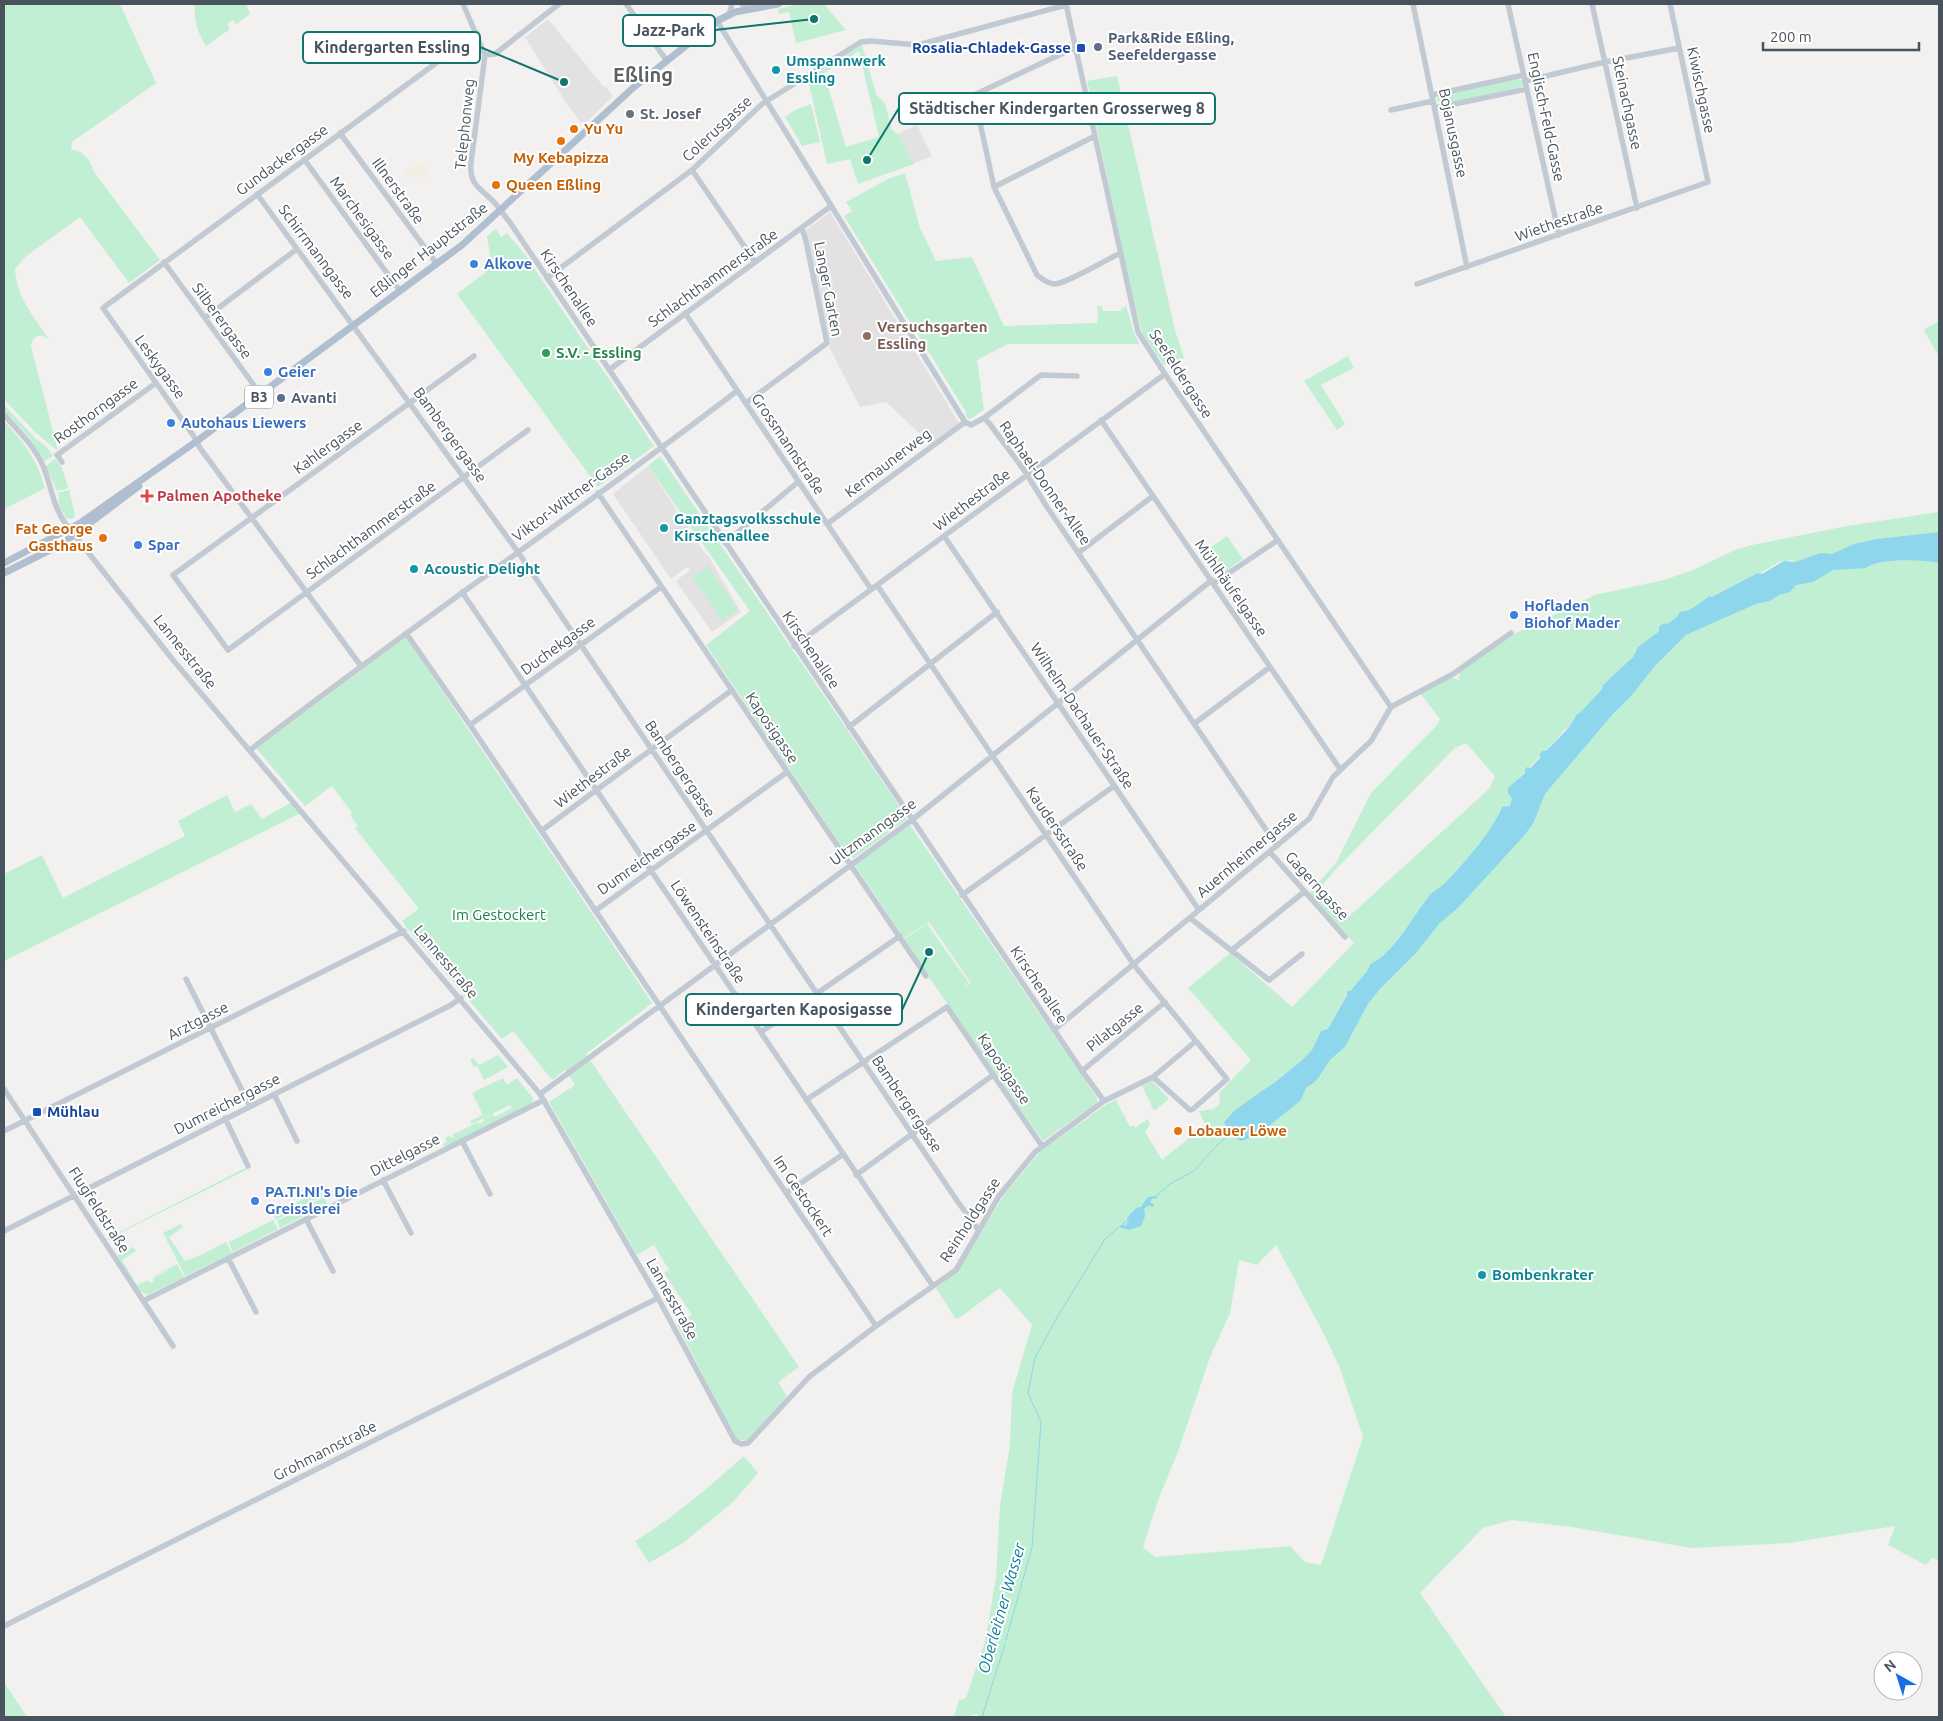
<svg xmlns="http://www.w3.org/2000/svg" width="1943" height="1721" font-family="Ubuntu,sans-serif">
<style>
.education{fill:#e4e1e2}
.green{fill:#c0efd3;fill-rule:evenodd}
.sand{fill:#f3eee2}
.water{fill:#8dd6ec}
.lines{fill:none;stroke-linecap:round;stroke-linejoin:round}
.stream{stroke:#8dd6ec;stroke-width:1}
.minor{stroke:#c1cad2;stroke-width:5.5}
.major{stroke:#b0bfcf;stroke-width:7}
.service-dot{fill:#5c6f8a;stroke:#fff;stroke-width:2}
.transit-dot{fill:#1a4fb4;stroke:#fff;stroke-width:2}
.culture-dot{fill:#0f9aa8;stroke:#fff;stroke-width:2}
.worship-dot{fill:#6b7280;stroke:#fff;stroke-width:2}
.food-dot{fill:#e8710a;stroke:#fff;stroke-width:2}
.shop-dot{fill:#3f7fe0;stroke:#fff;stroke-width:2}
.education-dot{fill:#8d6e63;stroke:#fff;stroke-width:2}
.leisure-dot{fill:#2e9e5b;stroke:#fff;stroke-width:2}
.health-dot{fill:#e0444e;stroke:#fff;stroke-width:2}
.labels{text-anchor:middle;stroke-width:4;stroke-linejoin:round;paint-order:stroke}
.shield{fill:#fff;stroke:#7f878e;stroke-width:1}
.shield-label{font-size:14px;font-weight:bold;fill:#48535e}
.service-label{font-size:15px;font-weight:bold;fill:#4e5e75;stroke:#fff;text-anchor:start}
.transit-label{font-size:15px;font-weight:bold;fill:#164399;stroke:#fff;text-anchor:end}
.culture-label{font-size:15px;font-weight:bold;fill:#0d838f;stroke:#fff;text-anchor:start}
.street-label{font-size:15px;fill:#48535e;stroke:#fff}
.worship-label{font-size:15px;font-weight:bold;fill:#5b616d;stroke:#fff;text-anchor:start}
.food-label{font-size:15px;font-weight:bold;fill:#c56008;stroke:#fff;text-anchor:start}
.shop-label{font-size:15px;font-weight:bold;fill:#366cbe;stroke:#fff;text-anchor:start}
.education-label{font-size:15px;font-weight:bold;fill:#785e54;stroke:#fff;text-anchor:start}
.leisure-label{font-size:15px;font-weight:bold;fill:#27864d;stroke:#fff;text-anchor:start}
.health-label{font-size:15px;font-weight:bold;fill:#be3a42;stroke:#fff;text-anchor:start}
.park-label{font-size:15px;fill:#18804e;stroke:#fff}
.water-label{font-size:16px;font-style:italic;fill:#0d7c9c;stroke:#fff}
.district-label{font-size:20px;font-weight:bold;fill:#5d6165;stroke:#fff}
.leader{fill:none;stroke:#0f766e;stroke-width:2}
.callout-dot{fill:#0f766e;stroke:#fff;stroke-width:2}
.callout{fill:#fff;stroke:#0f766e;stroke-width:2}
.callout-label{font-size:16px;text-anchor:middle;font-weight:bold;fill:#48535e}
</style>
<rect width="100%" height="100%" fill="#f3f0f0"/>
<!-- education -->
<path class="education" d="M548,19l56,68 1,-1 8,10 -30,30 -18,-25 -40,-64z
M917,125l15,31 -35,14 -8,-32z
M830,212l129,211 -28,21 -45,-42 -26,5 -31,-60 1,-2 -24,-115z
M648,466l55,85 6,6 32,55 -29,20 -36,-51 14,-11 -3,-3 -16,12 -58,-85z"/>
<!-- green -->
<path class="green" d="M4,4h116l36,79 -84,59 -1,7c13,2 19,11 23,23l66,88 -31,23 -49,-66 -55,40 -10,12c1,28 20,49 35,72l-8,-6c-7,1 -10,4 -11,11l27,105 -23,-19 -31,-33z
M195,4h51l4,10 -14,10 -3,-4 -6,4 3,5 -24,17c-9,-15 -12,-25 -11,-42z
M800,4h24l22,26 -50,13 -7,-31 -10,2 -1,-5z
M862,45l14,49 9,10 7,26 7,5 15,29 -56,20 -8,-25 -23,5 -19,-85zM859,51l20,86 -33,10 -22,-74z
M1117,76l58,254 9,28 -20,7 -22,-32 -13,-52 -42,-200z
M1517,79l7,2v6l-83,18 -5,-6 4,-3z
M811,104l9,38 -18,4 -17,-29 10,-7z
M905,173l15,55 16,33 36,-4 32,69 93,-3 1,-6 -1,-11h5l1,5h18v-5l2,3 3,-4 8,28 5,11h-131l-31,16 7,50 -14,9 -4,-2v-5l-122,-196 8,-5 -6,-9 44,-24z
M496,229l5,8 6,-4 19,23 128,190 -56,41 -141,-193 28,-21 6,-12 -4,-25z
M1939,321v35l-15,-25 1,-2z
M1348,356l6,12 -33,17 24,39 -8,6 -33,-49z
M4,405l32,34 10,7 7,10 -9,5 -16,-25 -24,-25z
M4,421c19,20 34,40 41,67l-41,21z
M660,456l246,360v4l-52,38 -6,-2 -142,-211 44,-34 -102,-145z
M55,459l6,7 7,20 -2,3 -9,2 -11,-25z
M69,490l6,25 -1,3 -3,1 -2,-1 -2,1 -7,-11 -2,-8 1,-1 -1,-6z
M1939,512v20l-63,7 -22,5 15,21c21,-5 49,-8 70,-2v998l-7,-3 -6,7 -38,-20 7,-19 -106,17 -97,5 -120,-21 -60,-7 -29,8 -63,65 86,124h-527l-2,-3 -5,1v2h-18l5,-17 7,-2 19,-56 11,-65 4,-72 10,-60 2,-52 20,-68 -32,-37 -41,30h-4l-19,-30 21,-16 49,-80 35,-41 66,-47 9,-4 14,27 4,-2 1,3 13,-9 2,6 -5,7 17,28 43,-35 -6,-14 14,-2 7,-5 -1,-11 32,-33 -63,-72 42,-35 62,54 62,-64 -45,-50 27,-30 35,-70 67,-69 2,-5 -20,-26 29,-16 10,3 1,-10 52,-35 83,-40 69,-15 29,-10 42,-20 17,-5 95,-19zM1791,560l4,2 1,23 -6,7 -11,3 -9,6 -14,3 -70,31 -32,32 -22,28 -19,19 -68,80 -12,30 -10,13 -65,71 -18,15 -25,31 -35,35 -12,15 -23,43 -14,12 -15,22 -10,7 -5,12 -21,16 -24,-20 44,-34 12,-12 9,-19 7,-2 19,-35 21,-24 2,-6c24,-11 43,-49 60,-69 4,-5 10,-7 15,-12 19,-20 47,-51 57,-76l8,-1 2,-8 -4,-5 1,-5 50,-51c4,-8 14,-12 17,-22l5,-2 21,-24 1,-4 30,-28 5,-10 29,-23 37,-22 2,-4h6c23,-12 46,-23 67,-36 4,-2 8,0 12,-2zM1466,743l29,33 -6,13 -144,131 -28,-29 21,-24 117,-119zM1276,1245l48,89 15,32 24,71 -42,128 -16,-3 -15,-16 -135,11 -12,-10 14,-44 22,-54 31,-92 20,-44 9,-53 18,5z
M1227,536l16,23 -25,17 -5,-1 -13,-20z
M708,566l30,44 -16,11 -30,-44z
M406,637l246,366 -66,51 213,313 -21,15 9,14 -39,44h-11l-60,-115 15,-10 -28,-42 5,-3 -15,-25 -17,10 -88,-153 26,-17 -10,-15 -13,10 -39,-49 -11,8 -95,-111 -5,-7 17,-12 -64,-81 3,-2 -8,-11 2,-2 -20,-27 -27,20 -49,-58z
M227,795l8,17 16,-8 11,15 30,-17 9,11 -297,148v-87l38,-19 21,43 122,-62 -7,-15z
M910,825l187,273v5l-54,38 -140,-201 24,-16 42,59 -7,6 9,-6 -42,-61 -25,16 -49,-73z
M498,1055l10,12 -24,13 -7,-14 -3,1 -4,-7 4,-2 5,7z
M503,1078l4,7 10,-7 16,20 -1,6 -87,44 -2,-4 4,-3 -2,-3 4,-2 4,2 1,-2 -2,-1 26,-13 1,2 5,-3 -1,-2 10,-5 2,3 17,-9 -2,-3 -38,19 -2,-3 13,-6 -11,-22z
M1152,1081l17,18 -15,12 -12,-25z
M247,1167l1,2 -142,71v-1z
M320,1190l3,6 -47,24 -2,-6z
M324,1197l3,7 -47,24 -3,-7z
M273,1220l5,9 -45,23 -4,-10z
M181,1224l2,3 -14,10 16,24 16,-6 -21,11 -17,-33z
M226,1242l6,11 -47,23 -5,-10z
M133,1247l3,4 -14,9 15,25 11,-5 2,3 4,-2 -1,-3 22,-11 -23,10 25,-13 7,13 -37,18 -7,-4 -23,-35z
M744,1456l14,17 -25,29 -50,41 -34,20 -14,-22c41,-25 74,-54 109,-85z
M4,1682l23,35h-23z"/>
<!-- sand -->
<path class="sand" d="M420,162l5,1 2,7 3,3 -3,5 -5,1 -2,-6h-4l-2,4h-8l-1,-5z"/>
<!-- water -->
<path class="water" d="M1939,532v31c-17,-4 -60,-5 -74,5l-32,2 -20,12 -17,3 -6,7 -11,3 -9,6 -14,3 -70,31 -32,32 -22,28 -19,19 -68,80 -12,30 -10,13 -65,71 -18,15 -25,31 -35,35 -12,15 -23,43 -14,12 -15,22 -10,7 -5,12 -43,35 -17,6 -11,-6 -6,-13 11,-12 40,-28 25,-20 12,-12 9,-19 7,-2 19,-34v-4h3l18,-21 2,-6c24,-10 43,-49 60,-69 4,-5 10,-7 15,-12 19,-20 47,-51 57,-76l8,-1 2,-8 -4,-5v-5l17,-15v-3l2,-3 3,1 10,-10v-5l3,-2h3c9,-9 27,-26 30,-36l5,-3 21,-23 1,-4 30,-28 5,-10 21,-16v-4l5,-4 3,1 10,-7 3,-5c11,0 21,-10 29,-16l3,1 46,-24 4,1 22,-13 11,1 26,-9 11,1 22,-10 22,-5z
M1156,1196l2,1 -1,1 -5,1 -2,3 5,3 -3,2 -3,-2 -5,4 1,7 -4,10 -12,4 -10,-3 2,-2h5l3,-5 -2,-1c2,-5 6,-6 9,-11l5,-1 7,-10z"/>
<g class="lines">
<!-- stream -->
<path class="stream" d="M1155,1197l15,-13 24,-13 23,-26 13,-10
M1122,1225l7,-6
M1006,1640l26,-93 9,-125 -13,-29 7,-35 21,-39 49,-80 14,-12
M982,1717l23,-73"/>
<!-- minor -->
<path class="minor" d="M463,4l22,51 -14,108c-2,22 9,25 23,39 5,6 10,13 15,19l573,850 22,30
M626,4l41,57
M742,4l9,5
M1066,4l72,328 27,42 226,333
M1413,4l54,263
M1508,4l51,231
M1592,4l45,204
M729,15l3,-11
M717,21l248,401 6,3 13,-7 5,5 35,47 23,37 230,339
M1076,47l-102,48 20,92 101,-51
M485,55l10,-1 64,-50
M1525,81l80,-19 74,-14
M1432,95l92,-20
M1435,108l92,-19
M1391,110l42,-9
M340,133l97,131
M304,159l96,132
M692,170l63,92
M994,187l43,88c5,4 9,8 17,9 12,0 53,-25 67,-31
M257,194l261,358 440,650 21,29
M164,262l97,133
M547,278l145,-108 70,-66 99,-62 10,-1 47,4 148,-40
M1417,284l291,-102 -38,-178
M685,313l186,276
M205,318l92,-69
M474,356l-301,219 55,75 300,-220
M609,370l222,-164
M746,403l81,-60 -21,-102 -4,-13
M4,415c15,16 31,32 40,53 7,18 9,38 21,55l108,137 367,434 118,204 77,143 6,3 7,-1 61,-66 67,-51 80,-56 43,-74 36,-44 69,-51 49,-24 43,-36
M984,418l57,-43 36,1
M1101,420l239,349
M62,462l-5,-7 99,-72
M598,493l328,483
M827,524l138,-102
M944,536l255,374
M725,543l73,-61
M1078,553l75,-57
M1214,583l64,-43
M877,585l257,380 93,114 -34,30 -3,1 -37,-33
M462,592l471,694
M406,633l64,92 406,601
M794,646l371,-272
M361,666l-161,-218 -7,-13 -90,-127 374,-275
M1195,723l75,-56
M470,725l191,-138
M849,727l148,-115
M250,750c160,-123 327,-237 487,-359
M541,831l191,-141
M1270,852l75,85
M962,895l152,-109
M595,911l192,-139
M1190,918l79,62 33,-26
M1232,950l72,-58
M186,979l64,127
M1054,1030l255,-211 24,-42 38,-36 20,-34 62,-33 58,-41
M761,1032l139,-96
M1082,1071l83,-69
M4,1089l169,257
M274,1094l23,47
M540,1094l372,-274 300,-240
M806,1100l141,-93 95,139
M225,1118l23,48
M4,1131l400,-200
M462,1141l28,53
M856,1175l137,-100
M383,1180l28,53
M786,1193l56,-38
M306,1219l27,52
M4,1231l447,-226 10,-7
M228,1258l28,54
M143,1301l401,-201
M4,1626l654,-328"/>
<!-- major -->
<path class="major" d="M4,563l76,-40 117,-82 265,-196 172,-158 83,-66 18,-9 43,-8
M4,573l58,-29 77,-58"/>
</g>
<!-- markers -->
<g class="service-dot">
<circle cx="1098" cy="47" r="5"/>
<circle cx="281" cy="398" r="5"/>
</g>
<g class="transit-dot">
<rect x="1076" y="43" width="10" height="10" rx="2.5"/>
<rect x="32" y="1107" width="10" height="10" rx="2.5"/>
</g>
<g class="culture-dot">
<circle cx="776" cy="70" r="5"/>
<circle cx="664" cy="528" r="5"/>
<circle cx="414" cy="569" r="5"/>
<circle cx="1482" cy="1275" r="5"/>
</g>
<circle class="worship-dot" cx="630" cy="114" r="5"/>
<g class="food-dot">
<circle cx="574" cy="129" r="5"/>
<circle cx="561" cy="141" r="5"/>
<circle cx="496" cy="185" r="5"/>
<circle cx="103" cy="538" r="5"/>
<circle cx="1178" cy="1131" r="5"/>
</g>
<g class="shop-dot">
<circle cx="474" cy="264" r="5"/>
<circle cx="268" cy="372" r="5"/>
<circle cx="171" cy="423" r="5"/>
<circle cx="138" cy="545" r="5"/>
<circle cx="1514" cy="615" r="5"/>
<circle cx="255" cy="1201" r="5"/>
</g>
<circle class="education-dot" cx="867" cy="336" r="5"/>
<circle class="leisure-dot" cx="546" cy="353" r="5"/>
<path class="health-dot" d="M144.5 488.5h5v5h5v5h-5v5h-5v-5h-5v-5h5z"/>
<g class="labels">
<!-- shield labels -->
<rect class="shield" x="245" y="385.5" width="28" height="23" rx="4"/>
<g class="shield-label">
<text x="259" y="402">B3</text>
</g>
<!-- service labels -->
<g class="service-label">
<text x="1108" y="43">Park&amp;Ride Eßling,<tspan x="1108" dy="17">Seefeldergasse</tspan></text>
<text x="291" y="403">Avanti</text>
</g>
<!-- transit labels -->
<g class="transit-label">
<text x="1071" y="53">Rosalia-Chladek-Gasse</text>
<text x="47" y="1117" text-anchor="start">Mühlau</text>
</g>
<!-- culture labels -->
<g class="culture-label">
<text x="786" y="66">Umspannwerk<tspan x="786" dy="17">Essling</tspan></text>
<text x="674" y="524">Ganztagsvolksschule<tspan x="674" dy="17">Kirschenallee</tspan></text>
<text x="424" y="574">Acoustic Delight</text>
<text x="1492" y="1280">Bombenkrater</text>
</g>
<!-- street labels -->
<g class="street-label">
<text transform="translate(1701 90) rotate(78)" y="5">Kiwischgasse</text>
<text transform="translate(1627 103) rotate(78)" y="5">Steinachgasse</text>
<text transform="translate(1546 117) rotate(78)" y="5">Englisch-Feld-Gasse</text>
<text transform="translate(465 124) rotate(-84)" y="5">Telephonweg</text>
<text transform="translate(717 129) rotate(-43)" y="5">Colerusgasse</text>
<text transform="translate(1453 133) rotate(78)" y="5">Bojanusgasse</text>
<text transform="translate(282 160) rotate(-36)" y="5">Gundackergasse</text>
<text transform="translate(398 191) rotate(54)" y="5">Illnerstraße</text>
<text transform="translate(362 218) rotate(54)" y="5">Marchesigasse</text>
<text transform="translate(1559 222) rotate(-19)" y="5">Wiethestraße</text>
<text transform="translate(429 250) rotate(-38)" y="5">Eßlinger Hauptstraße</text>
<text transform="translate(316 252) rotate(53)" y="5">Schirrmanngasse</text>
<text transform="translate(713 278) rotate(-36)" y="5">Schlachthammerstraße</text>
<text transform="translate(569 288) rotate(56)" y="5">Kirschenallee</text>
<text transform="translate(828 289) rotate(79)" y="5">Langer Garten</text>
<text transform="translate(222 321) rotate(54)" y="5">Silberergasse</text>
<text transform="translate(160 367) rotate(54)" y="5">Leskygasse</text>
<text transform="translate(1181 374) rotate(57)" y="5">Seefeldergasse</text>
<text transform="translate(96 411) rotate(-36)" y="5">Rosthorngasse</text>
<text transform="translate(450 435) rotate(54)" y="5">Bambergergasse</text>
<text transform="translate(788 444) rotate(56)" y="5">Grossmannstraße</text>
<text transform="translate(328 447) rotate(-36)" y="5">Kahlergasse</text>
<text transform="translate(888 463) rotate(-37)" y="5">Kermaunerweg</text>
<text transform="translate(1045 483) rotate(55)" y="5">Raphael-Donner-Allee</text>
<text transform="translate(571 497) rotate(-36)" y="5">Viktor-Wittner-Gasse</text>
<text transform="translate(972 500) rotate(-37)" y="5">Wiethestraße</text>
<text transform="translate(371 530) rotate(-36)" y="5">Schlachthammerstraße</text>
<text transform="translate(1231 588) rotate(55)" y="5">Mühlhäufelgasse</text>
<text transform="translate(558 646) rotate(-36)" y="5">Duchekgasse</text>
<text transform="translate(811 650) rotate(56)" y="5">Kirschenallee</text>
<text transform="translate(185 652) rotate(51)" y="5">Lannesstraße</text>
<text transform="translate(1082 716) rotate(56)" y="5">Wilhelm-Dachauer-Straße</text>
<text transform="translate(772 728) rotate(56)" y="5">Kaposigasse</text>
<text transform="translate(680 769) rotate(56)" y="5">Bambergergasse</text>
<text transform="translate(593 777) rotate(-37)" y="5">Wiethestraße</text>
<text transform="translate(1057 829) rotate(56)" y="5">Kaudersstraße</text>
<text transform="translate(873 832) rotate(-36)" y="5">Ultzmanngasse</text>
<text transform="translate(1247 854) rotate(-40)" y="5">Auernheimergasse</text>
<text transform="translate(647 858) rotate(-35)" y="5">Dumreichergasse</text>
<text transform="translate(1317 886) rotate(48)" y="5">Gagerngasse</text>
<text transform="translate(708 932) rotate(56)" y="5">Löwensteinstraße</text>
<text transform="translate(446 962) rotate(50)" y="5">Lannesstraße</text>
<text transform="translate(1039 985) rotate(56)" y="5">Kirschenallee</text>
<text transform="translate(198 1021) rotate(-27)" y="5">Arztgasse</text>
<text transform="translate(1115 1027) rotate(-39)" y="5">Pilatgasse</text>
<text transform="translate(1004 1069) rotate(56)" y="5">Kaposigasse</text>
<text transform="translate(227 1104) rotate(-27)" y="5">Dumreichergasse</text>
<text transform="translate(907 1104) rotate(56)" y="5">Bambergergasse</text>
<text transform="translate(405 1155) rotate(-27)" y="5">Dittelgasse</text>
<text transform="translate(803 1196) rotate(56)" y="5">Im Gestockert</text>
<text transform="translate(99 1210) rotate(57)" y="5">Flugfeldstraße</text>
<text transform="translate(970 1220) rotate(-57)" y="5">Reinholdgasse</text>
<text transform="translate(672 1299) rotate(61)" y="5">Lannesstraße</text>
<text transform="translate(325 1451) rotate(-27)" y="5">Grohmannstraße</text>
</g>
<!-- worship labels -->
<g class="worship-label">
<text x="640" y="119">St. Josef</text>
</g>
<!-- food labels -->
<g class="food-label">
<text x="584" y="134">Yu Yu</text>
<text x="561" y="163" text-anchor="middle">My Kebapizza</text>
<text x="506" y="190">Queen Eßling</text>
<text x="93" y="534" text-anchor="end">Fat George<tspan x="93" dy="17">Gasthaus</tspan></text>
<text x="1188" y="1136">Lobauer Löwe</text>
</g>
<!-- shop labels -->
<g class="shop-label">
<text x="484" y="269">Alkove</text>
<text x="278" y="377">Geier</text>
<text x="181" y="428">Autohaus Liewers</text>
<text x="148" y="550">Spar</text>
<text x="1524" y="611">Hofladen<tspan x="1524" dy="17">Biohof Mader</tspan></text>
<text x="265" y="1197">PA.TI.NI's Die<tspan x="265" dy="17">Greisslerei</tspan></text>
</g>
<!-- education labels -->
<g class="education-label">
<text x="877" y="332">Versuchsgarten<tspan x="877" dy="17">Essling</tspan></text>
</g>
<!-- leisure labels -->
<g class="leisure-label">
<text x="556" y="358">S.V. - Essling</text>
</g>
<!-- health labels -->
<g class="health-label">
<text x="157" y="501">Palmen Apotheke</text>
</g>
<!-- park labels -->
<g class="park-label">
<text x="499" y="920">Im Gestockert</text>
</g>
<!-- water labels -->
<g class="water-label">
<text transform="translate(1001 1608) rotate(-74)" y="6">Oberleitner Wasser</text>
</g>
<!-- district labels -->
<g class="district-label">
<text x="643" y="82">Eßling</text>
</g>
</g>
<!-- callouts -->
<path class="leader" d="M814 19L715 30M564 82L480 47M867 160L899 108M929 952L902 1010"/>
<g class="callout-dot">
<circle cx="814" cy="19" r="5"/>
<circle cx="564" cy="82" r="5"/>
<circle cx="867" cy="160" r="5"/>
<circle cx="929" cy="952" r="5"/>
</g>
<g class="callout">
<rect x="623" y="15" width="92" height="31" rx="5"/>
<rect x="303" y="32" width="177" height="31" rx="5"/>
<rect x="899" y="93" width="316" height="31" rx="5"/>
<rect x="686" y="994" width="216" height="31" rx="5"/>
</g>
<g class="callout-label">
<text x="669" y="36">Jazz-Park</text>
<text x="392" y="53">Kindergarten Essling</text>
<text x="1057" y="114">Städtischer Kindergarten Grosserweg 8</text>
<text x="794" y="1015">Kindergarten Kaposigasse</text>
</g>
<!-- border -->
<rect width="1943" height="1721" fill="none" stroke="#48535e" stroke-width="10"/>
<!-- north arrow -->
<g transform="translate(1898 1676) rotate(321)"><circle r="24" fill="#ffffff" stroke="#b6babf"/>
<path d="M0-4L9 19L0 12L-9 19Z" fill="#1a6ee3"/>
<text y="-8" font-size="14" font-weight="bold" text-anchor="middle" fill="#48535e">N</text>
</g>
<!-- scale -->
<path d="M1763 42v8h156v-8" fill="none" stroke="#48535e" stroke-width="2.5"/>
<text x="1770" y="42" font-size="15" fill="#48535e" stroke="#ffffff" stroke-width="4" paint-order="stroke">200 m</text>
</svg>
